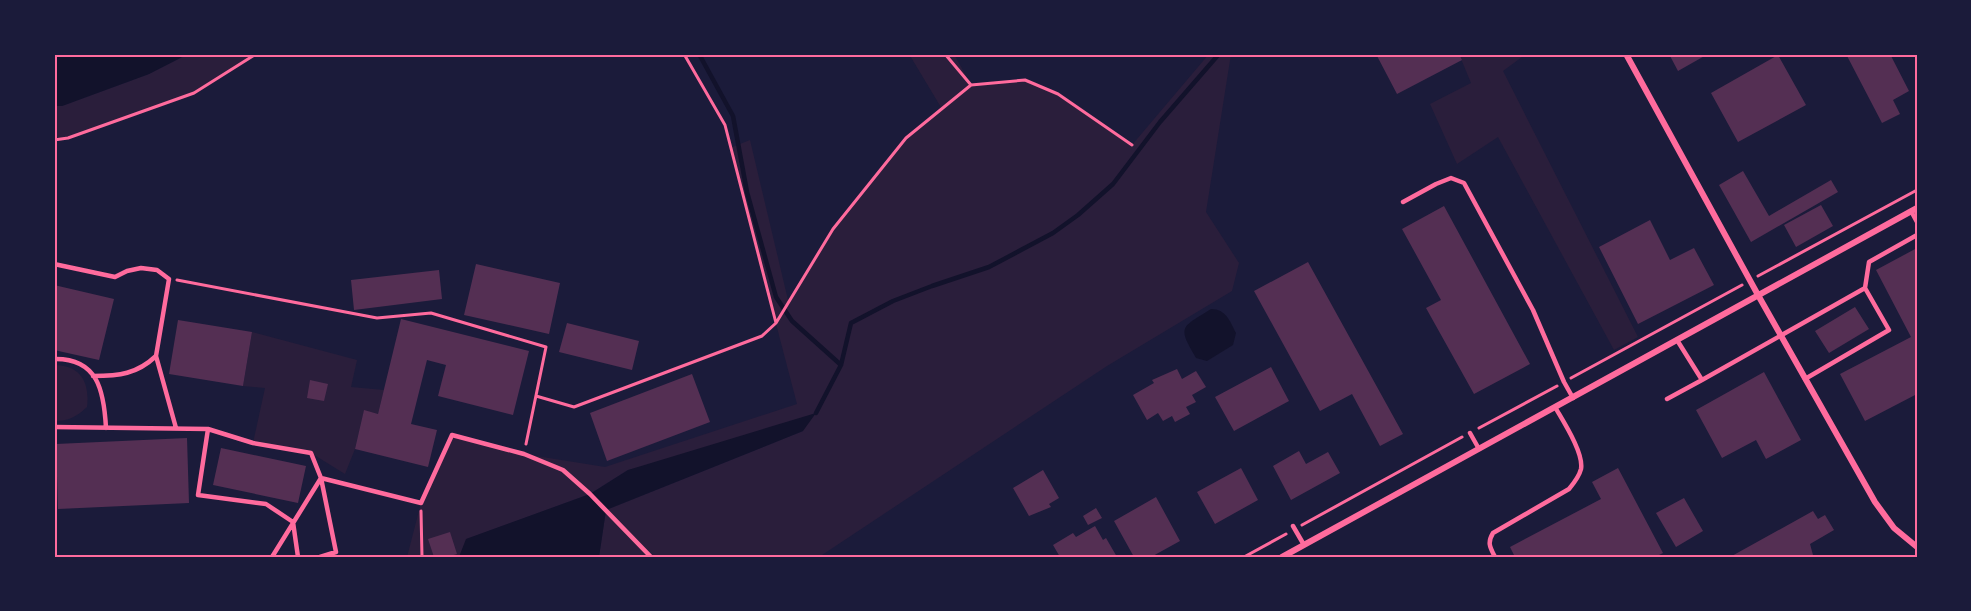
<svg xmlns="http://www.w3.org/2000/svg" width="1971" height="611" font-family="'Work Sans',sans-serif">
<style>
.green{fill:#2a1e3b}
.water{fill:#12122b}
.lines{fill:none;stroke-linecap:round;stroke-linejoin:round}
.stream{stroke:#12122b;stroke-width:4.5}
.building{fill:#542f53}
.path{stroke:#ff6b9d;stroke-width:3}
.service{stroke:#ff6b9d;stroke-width:4.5}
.minor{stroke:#ff6b9d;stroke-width:6}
.neatline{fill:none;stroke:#ff6b9d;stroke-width:2}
</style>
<rect width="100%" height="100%" fill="#1b1b3a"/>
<!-- green -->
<path class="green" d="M188,54h68l-62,39 -126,45 -14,1v-33h8l87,-32z
M909,54h45l17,31 54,-5 33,14 74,51 77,-91h22l-25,158 33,51 -7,28 -125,75 -288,191h-220l7,-47 197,-79 -175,39 -38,24 -123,45 -8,18h-52l14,-54 31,-68 72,19 81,13 192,-63 -67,-256 20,-8 38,160 45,-71 73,-91 36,-29z
M1459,54h67l-23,17 135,266 -24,13 -116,-213 -41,27 -27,-60 41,-21z
M252,332l105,28 -6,27 33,3 -6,24 -14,-3 -9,38 -10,25 -34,-21 -58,-10 12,-55 -22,-2z
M54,365c27,0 36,18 33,42 -11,10 -18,14 -33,14z"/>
<!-- water -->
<path class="water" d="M54,54h134l-39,20 -87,32h-8z
M1211,309c15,0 19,12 25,24l-3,12 -26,16 -11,-3c-19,-32 -15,-30 15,-49z
M816,413l-13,18 -197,79 -7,47h-140l7,-18 124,-45 38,-24z"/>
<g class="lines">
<!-- stream -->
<path class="stream" d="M699,54l34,62 14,76 29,105 16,24 49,44
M816,413l25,-48 10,-42 42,-22 39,-15 57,-19 64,-34 25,-18 35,-31 47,-62 59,-68"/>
</g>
<!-- building -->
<path class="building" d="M1376,54h83l3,6 -65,34z
M1669,54h39l-30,17z
M1846,54h44l19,37 -16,9 7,14 -18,9z
M1778,55l28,50 -68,37 -27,-49z
M1743,171l26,45 62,-36 7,12 -87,50 -32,-57z
M1821,205l12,21 -37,21 -12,-22z
M1444,206l86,158 -56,30 -48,-86 15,-8 -39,-71z
M1650,220l20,40 24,-12 20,37 -76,39 -39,-77z
M1917,248v146l-52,27 -25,-47 71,-37 -35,-67z
M1308,262l95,172 -23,12 -28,-52 -32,17 -66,-120z
M476,264l84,19 -11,51 -85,-19z
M439,270l3,29 -88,11 -3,-30z
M54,285l60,14 -15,61 -45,-10z
M1855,307l14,22 -40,24 -14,-22z
M401,319l128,32 -16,64 -75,-19 8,-31 -19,-5 -16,64 26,6 -9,37 -73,-18 9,-39 14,4z
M178,320l74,12 -9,54 -74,-12z
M567,323l72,18 -7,29 -73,-18z
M1271,367l18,34 -55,30 -19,-34z
M1177,369l5,10 14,-8 10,16 -14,8 4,7 -10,5 4,7 -15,8 -3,-6 -9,5 -5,-8 -11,7 -14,-25 21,-12 -2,-3z
M1764,372l37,68 -35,19 -10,-19 -34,18 -26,-48z
M692,374l18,48 -103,39 -17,-48z
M310,380l18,4 -4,17 -17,-3z
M187,438l2,65 -131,6 -2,-65z
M221,448l85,18 -8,37 -85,-18z
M1299,451l7,13 22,-12 12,21 -49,27 -18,-34z
M1241,468l17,32 -43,24 -18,-32z
M1618,468l45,85 -8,4h-140l-5,-10 91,-48 -9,-17z
M1043,470l16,28 -10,6 2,3 -22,9 -16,-28z
M1156,497l24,44 -29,16h-17l-20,-36z
M1684,498l19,33 -27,16 -20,-34z
M1096,508l6,10 -14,7 -5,-9z
M1813,511l5,8 7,-4 9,15 -24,14 3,11 -4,2h-79z
M1095,526l8,14 3,-2 11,19h-57l-7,-12 20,-12 3,4z
M450,532l7,22 -10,3h-13l-6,-18z"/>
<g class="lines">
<!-- path -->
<path class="path" d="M945,54l26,31
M54,140l14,-2 126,-45 62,-39
M1758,276l159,-86
M177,280l200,38 54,-5 115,34 -20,97
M776,323l57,-94 73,-91 65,-53 54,-5 33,14 74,51
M1571,378l171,-93
M536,396l38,11 188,-71 14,-13 -51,-198 -41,-71
M1479,428l78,-42
M421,511l1,46
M1302,525l160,-88
M1244,557l42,-23"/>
<!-- service -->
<path class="service" d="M1403,202l33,-18 15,-6 13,5 69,127 31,72 9,16
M1911,211l6,11
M54,264l61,13 12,-6 14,-3 16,2 12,9 -13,77c-19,18 -37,20 -63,20
M1677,340l25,40 163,-92 4,-26 48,-27
M156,356l20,72
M54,359c44,-1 50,32 52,69
M1805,379l84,-49 -24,-42
M1667,399l35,-19
M54,427l154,2
M1470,433l9,16
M321,478l100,25 31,-68 72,19 39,16 27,24 61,63
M1293,526l11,19
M272,557l49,-79
M298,557l-5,-35 -27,-18 -68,-9 10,-66 45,14 58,10 10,25 15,74 -16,5
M1495,557c-5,-10 -8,-14 -2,-24l76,-44c5,-6 10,-12 12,-20 3,-16 -18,-48 -26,-62"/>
<!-- minor -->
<path class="minor" d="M1626,54l132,241 117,207 19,26 23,19
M1282,557l635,-349"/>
</g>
<!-- border -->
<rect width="1971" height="611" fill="none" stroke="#1b1b3a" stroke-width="111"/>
<rect x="56" y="56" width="1860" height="500" class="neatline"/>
</svg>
